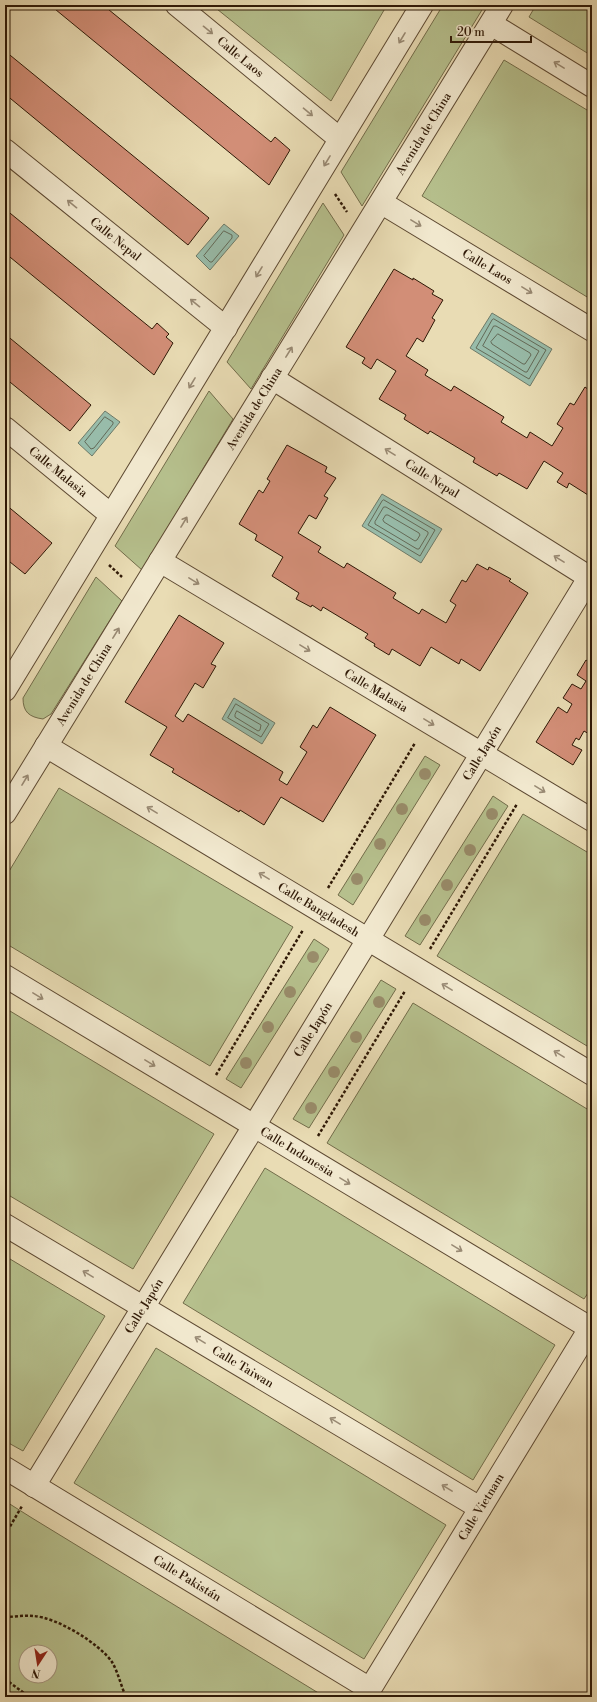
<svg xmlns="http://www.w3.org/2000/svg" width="597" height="1702" font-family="'Libre Bodoni',serif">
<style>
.green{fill:#b6c08d;stroke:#726c4a;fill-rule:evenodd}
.water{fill:#98bcaa;stroke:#6e7a68}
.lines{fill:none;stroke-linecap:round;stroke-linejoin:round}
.shore{stroke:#636a58;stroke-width:1}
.building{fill:#d28e77;stroke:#2e1806}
.minor-casing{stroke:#5d4932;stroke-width:24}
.path{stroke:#2e1806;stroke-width:2.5;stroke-dasharray:3 2;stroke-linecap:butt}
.minor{stroke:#f1e8ce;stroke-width:22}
.tree{fill:#998c6a}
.oneway{stroke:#998a74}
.labels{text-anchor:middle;stroke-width:3;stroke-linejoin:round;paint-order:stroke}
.street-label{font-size:12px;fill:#2e1806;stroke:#f1e8ce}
</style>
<rect width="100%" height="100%" fill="#e9dcb4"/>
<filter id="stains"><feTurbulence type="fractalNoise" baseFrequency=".005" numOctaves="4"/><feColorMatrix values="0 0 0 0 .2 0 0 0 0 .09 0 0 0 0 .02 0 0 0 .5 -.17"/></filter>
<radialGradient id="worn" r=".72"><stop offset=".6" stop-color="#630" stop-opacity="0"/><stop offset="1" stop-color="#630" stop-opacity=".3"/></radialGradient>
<!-- green -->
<path class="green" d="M212,5h175l-56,96z
M443,5h42l-123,201 -21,-34z
M536,5h56v51l-63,-39z
M504,60l88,53v187l-170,-104z
M323,203l21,32 -93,154 -24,-27z
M209,391l24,28 -91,151 -27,-24z
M96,577l26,24 -71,113 -8,5c-14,-2 -20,-7 -20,-21z
M425,756l15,9 -87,140 -15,-10z
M59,788l234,139 -83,139 -205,-123v-65z
M493,796l15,10 -88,139 -15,-9z
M523,814l69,41v194l-155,-93z
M314,939l15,10 -88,139 -15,-9z
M381,980l15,9 -87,139 -16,-9z
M413,1003l179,109v175l-8,12 -257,-156z
M5,1008l209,126 -81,135 -128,-76z
M265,1168l290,177 -82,135 -290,-177z
M5,1256l100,60 -82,135 -18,-10z
M156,1348l290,177 -82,134 -290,-176z
M5,1501l27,17 293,179h-320zM26,1652h24v24h-24z"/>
<!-- water -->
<path class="water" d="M224,224l15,12 -29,34 -14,-14z
M492,313l60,36 -22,37 -60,-38z
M105,411l15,11 -28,34 -14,-13z
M382,494l60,35 -21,34 -59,-37z
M234,698l41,25 -13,21 -40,-25z"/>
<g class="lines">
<!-- shore -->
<path class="shore" d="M224,231l8,4v3l-20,24h-2l-6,-6z
M494,319l52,31 -17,29 -53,-31 16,-28z
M494,326h2l43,25 -12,21h-2l-42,-26z
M498,334l32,19 1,2 -6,9h-2l-31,-20 -1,-2z
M105,417l8,5v2l-19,24 -3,1 -6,-7z
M384,500l51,30 -15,26 -52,-31 14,-24z
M384,507h2l42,25v2l-9,15h-2l-42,-25v-2z
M386,515h2l31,18 1,2 -3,5 -2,1 -31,-19 -1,-2z
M236,704l33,20 -8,13 -33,-19z
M237,711l24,14 -1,5 -2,1 -23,-14v-2z"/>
</g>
<!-- building -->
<path class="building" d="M50,5h53l168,137 4,-5 15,13 -21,35z
M5,51l204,167 -21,27 -183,-151z
M5,209l147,120 5,-6 12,11 -3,3 7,6 -19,32 -149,-122z
M394,269l19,11v-2l21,13 -2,3 11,6 -11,18 3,2 -12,22 -6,-4 -11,18 22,14 -3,5 26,16 3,-5 50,31 -3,5 26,16 3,-6 22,14 11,-18 -6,-4 13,-21 4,2 11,-18 7,5v97l-4,6 -19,-12 -2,5 -10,-6 6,-9 -19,-12 -17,28 -28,-16 -2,3 -24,-14 2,-4 -45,-27 -2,3 -24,-15 2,-4 -27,-16 17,-28 -19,-12 -6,10 -9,-6 3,-5 -19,-11z
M5,334l86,71 -21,26 -65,-53z
M287,445l40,22 -2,5 11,6 -12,18 4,2 -12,21 -7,-4 -11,18 23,14 -3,5 26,16 3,-5 49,30 -3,5 26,16 3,-5 24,14 10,-18 -6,-4 12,-21 4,2 11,-18 11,6 1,-3 22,12 -2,2 19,12 -48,78 -19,-12 -2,5 -28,-17 -11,19 -28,-17 -3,6 -15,-9 1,-2 -10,-6 3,-4 -45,-27 -2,4 -9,-6 -1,2 -15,-8 3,-6 -27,-17 11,-19 -28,-17 2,-5 -18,-11 20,-34 4,3 7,-12 -3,-2z
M5,504l47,39 -27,31 -20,-16z
M179,615l45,28 -13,21 5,2 -13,22 -8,-5 -20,33 8,6 5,-8 95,58 -4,8 8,5 20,-33 -7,-5 13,-22 4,3 13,-21 46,28 -53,87 -42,-25 -17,28 -24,-15 -1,2 -67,-40 2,-3 -24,-14 17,-28 -42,-25z
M586,660l6,4v65l-3,5 -5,-3 -5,9 -3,-2 -4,7 10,5 -9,15 -37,-23 22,-35 9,6 5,-9 -9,-6 9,-14 9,5 5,-8 -9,-6z"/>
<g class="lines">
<!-- minor casing -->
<g class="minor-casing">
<g id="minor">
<path id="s1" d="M177,5l163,134"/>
<path d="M491,24l101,62"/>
<path id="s2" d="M5,150l221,178"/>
<path id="s3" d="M382,203l210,127"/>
<path id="s4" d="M272,378l320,201"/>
<path id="s5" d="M5,428l106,87"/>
<path id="s6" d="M160,561l432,259"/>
<path d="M5,690l417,-685"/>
<path id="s7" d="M46,746l546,328"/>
<path id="s8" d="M5,813c165,-270 333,-538 497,-808"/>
<path id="s9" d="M5,976l585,352"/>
<path id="s10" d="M5,1225l475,283"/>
<path id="s11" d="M5,1468l365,221 222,-364"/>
<path id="s12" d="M34,1486l558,-913"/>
</g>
</g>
<!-- path -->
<path class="path" d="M335,194l12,18
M109,565l13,12
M328,888l87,-145
M430,949l87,-145
M216,1075l87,-145
M318,1136l87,-145
M5,1535l17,-29
M5,1617c9,0 19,-2 28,-1 23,1 66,27 79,46 6,10 9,24 14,35
M5,1679l19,14 9,4"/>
<!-- minor -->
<use href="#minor" class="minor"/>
</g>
<!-- trees -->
<g class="tree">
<circle cx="425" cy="774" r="6"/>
<circle cx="402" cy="809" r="6"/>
<circle cx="492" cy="814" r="6"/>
<circle cx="380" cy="844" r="6"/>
<circle cx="470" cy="850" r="6"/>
<circle cx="357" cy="879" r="6"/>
<circle cx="447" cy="885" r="6"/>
<circle cx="425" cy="920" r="6"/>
<circle cx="313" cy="957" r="6"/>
<circle cx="290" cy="992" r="6"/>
<circle cx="379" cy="1002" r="6"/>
<circle cx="268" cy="1027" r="6"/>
<circle cx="356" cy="1037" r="6"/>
<circle cx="246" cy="1063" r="6"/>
<circle cx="334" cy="1072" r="6"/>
<circle cx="311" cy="1108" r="6"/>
</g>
<!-- one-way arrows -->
<defs><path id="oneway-shaft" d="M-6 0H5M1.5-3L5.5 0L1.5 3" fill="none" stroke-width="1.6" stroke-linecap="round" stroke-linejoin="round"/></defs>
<g class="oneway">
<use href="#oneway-shaft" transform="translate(208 30) rotate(39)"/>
<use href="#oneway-shaft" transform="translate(402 38) rotate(121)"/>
<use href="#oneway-shaft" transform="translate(559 65) rotate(-149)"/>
<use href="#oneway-shaft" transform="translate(308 112) rotate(40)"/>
<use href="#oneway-shaft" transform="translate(327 161) rotate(121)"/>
<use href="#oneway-shaft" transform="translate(72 204) rotate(-141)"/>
<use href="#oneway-shaft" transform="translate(416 223) rotate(31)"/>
<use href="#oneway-shaft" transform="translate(259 272) rotate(121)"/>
<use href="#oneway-shaft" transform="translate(527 290) rotate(31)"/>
<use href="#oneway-shaft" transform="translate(195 303) rotate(-141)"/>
<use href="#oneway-shaft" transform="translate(289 352) rotate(-58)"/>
<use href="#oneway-shaft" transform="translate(192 383) rotate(121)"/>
<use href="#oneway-shaft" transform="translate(390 452) rotate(-148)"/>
<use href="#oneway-shaft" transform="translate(184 522) rotate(-59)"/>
<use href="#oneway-shaft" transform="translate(559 559) rotate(-148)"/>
<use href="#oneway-shaft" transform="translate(194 581) rotate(31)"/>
<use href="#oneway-shaft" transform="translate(116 633) rotate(-58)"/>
<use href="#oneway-shaft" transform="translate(305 648) rotate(31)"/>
<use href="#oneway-shaft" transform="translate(429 722) rotate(31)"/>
<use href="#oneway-shaft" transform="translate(25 780) rotate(-59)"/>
<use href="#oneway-shaft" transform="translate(540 789) rotate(31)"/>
<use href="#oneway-shaft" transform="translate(152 810) rotate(-149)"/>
<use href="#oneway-shaft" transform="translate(264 876) rotate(-149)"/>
<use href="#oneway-shaft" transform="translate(447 987) rotate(-149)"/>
<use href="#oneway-shaft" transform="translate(38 996) rotate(31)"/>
<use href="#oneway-shaft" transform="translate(559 1054) rotate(-149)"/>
<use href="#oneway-shaft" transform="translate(150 1063) rotate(31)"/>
<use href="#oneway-shaft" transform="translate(345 1181) rotate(31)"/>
<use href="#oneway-shaft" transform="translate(457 1248) rotate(31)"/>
<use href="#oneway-shaft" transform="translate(88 1274) rotate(-149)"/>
<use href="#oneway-shaft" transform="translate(200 1340) rotate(-149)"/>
<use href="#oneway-shaft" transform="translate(335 1421) rotate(-149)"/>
<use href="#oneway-shaft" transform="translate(447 1488) rotate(-149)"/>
</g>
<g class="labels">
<!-- street labels -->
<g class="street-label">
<text dy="4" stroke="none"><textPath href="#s1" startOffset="82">Calle Laos</textPath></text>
<text dy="4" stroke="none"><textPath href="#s8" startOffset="798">Avenida de China</textPath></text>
<text dy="4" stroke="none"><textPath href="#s2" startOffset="142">Calle Nepal</textPath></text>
<text dy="4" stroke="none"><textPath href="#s3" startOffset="123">Calle Laos</textPath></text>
<text dy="4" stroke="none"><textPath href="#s8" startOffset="475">Avenida de China</textPath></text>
<text dy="4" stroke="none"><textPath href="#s5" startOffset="69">Calle Malasia</textPath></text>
<text dy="4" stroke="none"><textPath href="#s4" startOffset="189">Calle Nepal</textPath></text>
<text dy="4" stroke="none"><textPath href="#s8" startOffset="151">Avenida de China</textPath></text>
<text dy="4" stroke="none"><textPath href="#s6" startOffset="252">Calle Malasia</textPath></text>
<text dy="4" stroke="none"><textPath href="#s12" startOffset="859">Calle Japón</textPath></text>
<text dy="4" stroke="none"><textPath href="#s7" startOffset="318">Calle Bangladesh</textPath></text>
<text dy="4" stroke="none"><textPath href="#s12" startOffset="535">Calle Japón</textPath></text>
<text dy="4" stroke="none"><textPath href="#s9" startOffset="341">Calle Indonesia</textPath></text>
<text dy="4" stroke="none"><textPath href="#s12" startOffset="211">Calle Japón</textPath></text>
<text dy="4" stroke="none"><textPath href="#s10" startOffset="277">Calle Taiwan</textPath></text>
<text dy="4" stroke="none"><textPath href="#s11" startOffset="640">Calle Vietnam</textPath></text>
<text dy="4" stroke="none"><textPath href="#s11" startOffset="213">Calle Pakistán</textPath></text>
</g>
</g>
<!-- margin -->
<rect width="597" height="1702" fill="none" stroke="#e9dcb4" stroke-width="20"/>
<rect x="6" y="6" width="585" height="1690" fill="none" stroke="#2e1806" stroke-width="2"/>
<rect x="10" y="10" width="577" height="1682" fill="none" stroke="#2e1806"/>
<!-- north arrow -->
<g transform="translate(38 1664) rotate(192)"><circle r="19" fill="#f1e8ce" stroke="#a3957e"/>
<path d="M0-3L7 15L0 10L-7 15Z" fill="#8f2418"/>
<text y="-6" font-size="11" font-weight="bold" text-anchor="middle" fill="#2e1806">N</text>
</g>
<!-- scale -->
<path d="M451 36v6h80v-6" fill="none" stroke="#2e1806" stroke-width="2"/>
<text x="457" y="36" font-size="12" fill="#2e1806" stroke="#f1e8ce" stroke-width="3" paint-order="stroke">20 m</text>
<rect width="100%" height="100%" filter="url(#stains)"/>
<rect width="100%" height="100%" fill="url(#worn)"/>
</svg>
